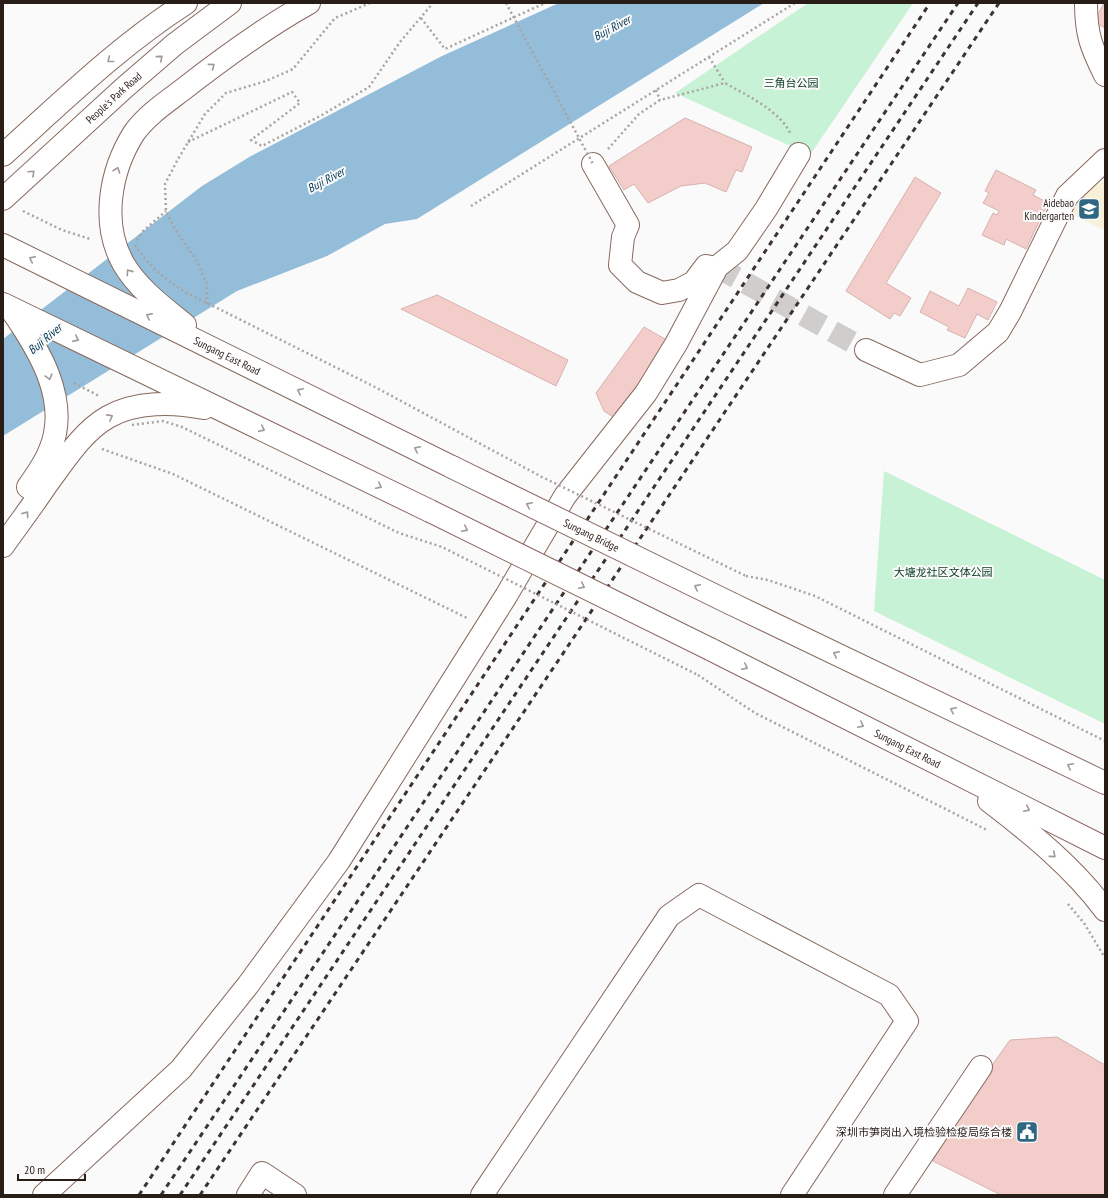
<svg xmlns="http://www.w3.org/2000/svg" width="1108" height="1198" font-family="'PT Sans Narrow','Noto Sans SC',sans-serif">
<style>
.education{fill:#f9f0da}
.green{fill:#c8f2d5}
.water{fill:#93bdd9}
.building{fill:#f2cdca;stroke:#d6b2af}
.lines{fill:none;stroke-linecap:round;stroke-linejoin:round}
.minor-tunnel{stroke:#d0cecd;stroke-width:22;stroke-dasharray:22 11;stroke-linecap:butt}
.minor-casing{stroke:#886a5e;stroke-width:24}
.major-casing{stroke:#886a5e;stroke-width:24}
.path{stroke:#a8a3a1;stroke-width:2.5;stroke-dasharray:2 3;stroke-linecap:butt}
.minor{stroke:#fff;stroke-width:22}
.major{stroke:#fff;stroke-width:22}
.rail{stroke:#3e332f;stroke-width:3;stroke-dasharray:5 5;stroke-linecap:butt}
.major-bridge-casing{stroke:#886a5e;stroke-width:24;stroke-linecap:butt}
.path-bridge{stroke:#a8a3a1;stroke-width:2.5;stroke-dasharray:2 3;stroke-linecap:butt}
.major-bridge{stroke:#fff;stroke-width:22}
.oneway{stroke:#9f9997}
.labels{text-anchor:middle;stroke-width:4;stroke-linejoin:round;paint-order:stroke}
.park-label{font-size:11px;fill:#0d4025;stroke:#fafafa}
.street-label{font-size:11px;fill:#291d18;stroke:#fafafa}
.poi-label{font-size:11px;fill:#291d18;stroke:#fafafa;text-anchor:end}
.water-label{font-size:12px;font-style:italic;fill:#003754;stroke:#fafafa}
</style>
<rect width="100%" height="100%" fill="#fafafa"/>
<!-- education -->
<path class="education" d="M1105,180v50l-34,-16 5,-10 19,-18z"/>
<!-- green -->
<path class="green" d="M808,3h105l-103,152 -135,-62z
M884,471l221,109v144l-231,-113z"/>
<!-- water -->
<path class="water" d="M559,3h205l-347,216 -32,5 -58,32 -90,35 -234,145v-97l199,-153 49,-30 191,-100z"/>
<!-- building -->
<path class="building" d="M1104,3h1v25l-11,-6z
M685,118l67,29 -10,25 -6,-2 -10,22 -21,-9 -24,3 -33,17 -14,-19 -10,6 -15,-24z
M996,170l40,20 -3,5 15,8 -22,46 -20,-10 -2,6 -22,-10 11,-22 4,2 2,-4 -16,-8 6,-10 -4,-2z
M915,177l26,16 -55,90 25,15 -11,18 -6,-3 -4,6 -44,-28z
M968,288l29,14 -9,18 -11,-6 -12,24 -18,-8 2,-3 -29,-15 10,-21 29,15z
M437,295l131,65 -12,26 -155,-77z
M644,327l28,16 -53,78 -15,-10 -8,-18z
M1057,1037l48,28v130h-104l-68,-34 32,-58 45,-63z"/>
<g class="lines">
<!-- minor-tunnel -->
<path class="minor-tunnel" d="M717,267l149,83"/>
<!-- minor casing -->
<g class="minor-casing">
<path id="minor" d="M1086,3c0,31 5,44 19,72
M593,164l35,61 -5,12 -3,28 17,17 25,11 17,-3 15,-8 12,-16 5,1
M866,350l54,25 39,-10 39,-33 12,-20 57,-116 38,-36
M44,1195l137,-126 67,-84 91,-124 167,-265 59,-100 81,-103 30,-49 41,-77 20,-16 29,-42 33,-55
M248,1195l14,-22 33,22
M482,1195l187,-279 30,-21 190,100 18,26 -115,174
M895,1195l86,-128"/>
</g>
<!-- major casing -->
<g class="major-casing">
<g id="major">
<path d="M3,155c59,-53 116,-109 183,-152"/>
<path id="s1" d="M3,199l121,-111 51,-44 55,-41"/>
<path id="s2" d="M3,245l449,222"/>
<path d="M3,304l427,207"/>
<path d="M10,308c28,40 61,92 40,142 -5,14 -14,25 -22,37"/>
<path d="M185,325c-22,-18 -47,-36 -62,-62 -22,-40 -13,-92 11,-130 12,-17 31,-30 47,-42 41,-32 83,-63 128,-88"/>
<path d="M3,546c15,-21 30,-41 44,-62 18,-24 35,-52 61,-67 28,-16 66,-15 96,-9"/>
<path d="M732,604l373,179"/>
<path id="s3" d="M710,649l395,199"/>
<path d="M989,801c42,32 85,67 116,109"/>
</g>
</g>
<!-- path -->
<path class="path" d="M421,18l24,31 100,-46
M709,57l16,26
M656,90l4,10
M188,142l104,-50 8,11 -49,37 11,6 60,-31 47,-28 31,-45 33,-39
M608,149l31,-35 21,-14 65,-17c21,12 56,28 66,52
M471,206l324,-203
M23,211l39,19 28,9
M137,240l5,-8 24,-21
M207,304v-19l-10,-24 -22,-32 -9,-18 -1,-27 13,-25 27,-45 21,-21 40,-12 27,-12 42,-51 35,-15
M74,383l25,13
M102,449l71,25 294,144
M746,576l22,4 47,16 290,145
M698,675l57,38 232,117
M1068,904l16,19 21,35"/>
<!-- minor -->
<use href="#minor" class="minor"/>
<!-- major -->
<use href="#major" class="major"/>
<!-- rail -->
<path class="rail" d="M139,1195l791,-1192
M161,1195l797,-1192
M180,1195l798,-1192
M200,1195l799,-1192"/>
<!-- major-bridge casing -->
<g class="major-bridge-casing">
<g id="major-bridge">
<path id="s4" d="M452,467l280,137"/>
<path d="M430,511l280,138"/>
</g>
</g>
<!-- path-bridge -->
<path class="path-bridge" d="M506,3l87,161
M135,245c14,21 28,33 50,47l190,95 167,90 204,99
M132,425l31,-4 19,6 217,106 43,14 256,128"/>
<!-- major-bridge -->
<use href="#major-bridge" class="major-bridge"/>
</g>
<!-- one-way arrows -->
<defs><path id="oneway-chevron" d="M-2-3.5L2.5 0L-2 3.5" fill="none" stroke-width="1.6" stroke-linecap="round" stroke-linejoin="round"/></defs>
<g class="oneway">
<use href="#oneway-chevron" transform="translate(160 58) rotate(-40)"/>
<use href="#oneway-chevron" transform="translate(110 60) rotate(141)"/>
<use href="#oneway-chevron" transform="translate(212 66) rotate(-36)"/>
<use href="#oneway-chevron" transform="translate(117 170) rotate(-71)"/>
<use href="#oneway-chevron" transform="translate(32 173) rotate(-43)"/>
<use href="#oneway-chevron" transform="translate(32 259) rotate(-154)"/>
<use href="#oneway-chevron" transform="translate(129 272) rotate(-125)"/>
<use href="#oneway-chevron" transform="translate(149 316) rotate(-154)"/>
<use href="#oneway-chevron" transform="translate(76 339) rotate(26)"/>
<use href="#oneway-chevron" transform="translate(49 377) rotate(75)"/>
<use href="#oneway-chevron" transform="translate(300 391) rotate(-154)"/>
<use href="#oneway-chevron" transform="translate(110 417) rotate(-28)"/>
<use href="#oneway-chevron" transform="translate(262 429) rotate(26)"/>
<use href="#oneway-chevron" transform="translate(417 449) rotate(-153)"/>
<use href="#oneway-chevron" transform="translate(379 486) rotate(26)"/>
<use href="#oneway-chevron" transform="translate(529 505) rotate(-154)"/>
<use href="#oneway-chevron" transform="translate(26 514) rotate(-55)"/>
<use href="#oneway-chevron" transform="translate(465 529) rotate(26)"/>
<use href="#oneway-chevron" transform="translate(582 586) rotate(26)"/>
<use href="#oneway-chevron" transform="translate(697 587) rotate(-154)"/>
<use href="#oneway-chevron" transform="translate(836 654) rotate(-154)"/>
<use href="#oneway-chevron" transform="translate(745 667) rotate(27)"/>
<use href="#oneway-chevron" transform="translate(953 710) rotate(-154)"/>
<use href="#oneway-chevron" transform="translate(861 725) rotate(27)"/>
<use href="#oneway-chevron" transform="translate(1070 766) rotate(-154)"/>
<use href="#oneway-chevron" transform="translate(1027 809) rotate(27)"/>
<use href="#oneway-chevron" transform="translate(1053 855) rotate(41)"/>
</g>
<!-- icons -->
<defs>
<g id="school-square" transform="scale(1.15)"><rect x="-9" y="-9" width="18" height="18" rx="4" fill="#2f6681" stroke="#fafafa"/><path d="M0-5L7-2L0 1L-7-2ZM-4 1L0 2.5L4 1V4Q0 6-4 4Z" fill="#fff"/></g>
<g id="civic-square" transform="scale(1.15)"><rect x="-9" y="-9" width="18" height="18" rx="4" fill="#2f6681" stroke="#fafafa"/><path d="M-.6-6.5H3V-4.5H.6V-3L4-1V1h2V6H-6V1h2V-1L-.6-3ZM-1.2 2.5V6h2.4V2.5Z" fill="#fff"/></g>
</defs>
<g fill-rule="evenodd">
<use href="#school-square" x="1089" y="209"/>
<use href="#civic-square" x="1027" y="1132"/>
</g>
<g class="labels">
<!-- park labels -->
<g class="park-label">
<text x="791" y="87">三角台公园</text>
<text x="943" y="576">大塘龙社区文体公园</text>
</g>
<!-- street labels -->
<g class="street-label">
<text dy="4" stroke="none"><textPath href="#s1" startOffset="150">People's Park Road</textPath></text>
<text dy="4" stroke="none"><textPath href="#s2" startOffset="250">Sungang East Road</textPath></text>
<text dy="4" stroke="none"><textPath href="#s4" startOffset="155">Sungang Bridge</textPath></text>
<text dy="4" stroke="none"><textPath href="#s3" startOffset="221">Sungang East Road</textPath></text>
</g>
<!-- poi labels -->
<g class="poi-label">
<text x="1074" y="207">Aidebao<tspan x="1074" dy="13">Kindergarten</tspan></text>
<text x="1012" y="1136">深圳市笋岗出入境检验检疫局综合楼</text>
</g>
<!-- water labels -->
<g class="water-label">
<text transform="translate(612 28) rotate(-28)" y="4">Buji River</text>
<text transform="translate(326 180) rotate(-28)" y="4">Buji River</text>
<text transform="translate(45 339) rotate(-40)" y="4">Buji River</text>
</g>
</g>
<!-- border -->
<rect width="1108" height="1198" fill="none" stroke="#291d18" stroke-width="8"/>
<!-- scale -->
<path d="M18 1174v6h67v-6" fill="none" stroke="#291d18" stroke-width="2"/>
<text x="24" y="1174" font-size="12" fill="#291d18" stroke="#fafafa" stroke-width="3" paint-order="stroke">20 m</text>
</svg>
